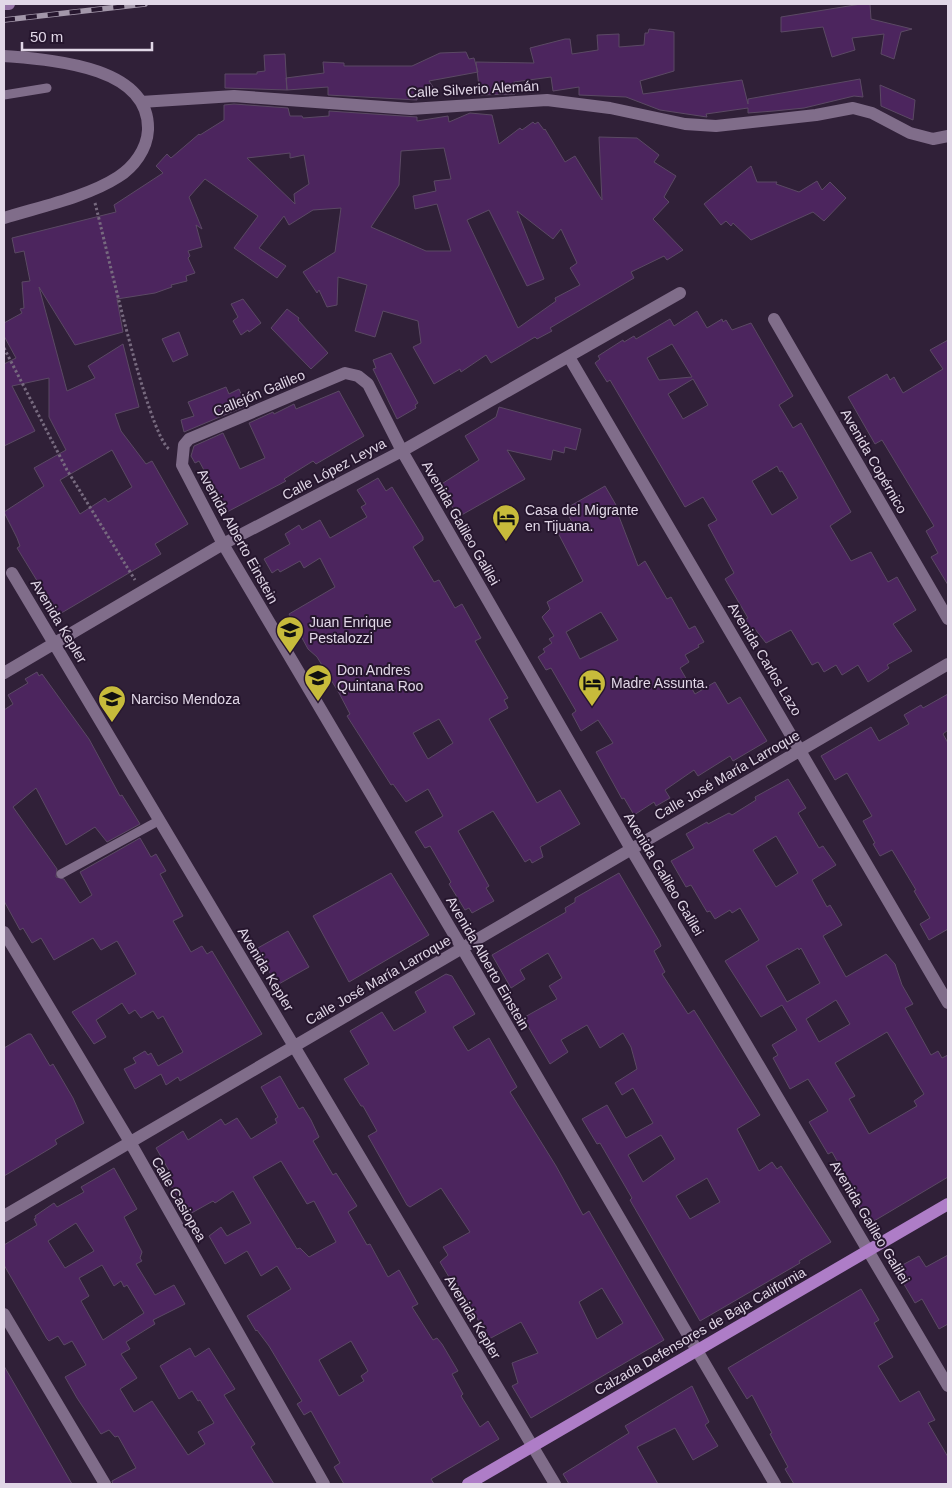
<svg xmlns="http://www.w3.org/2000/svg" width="952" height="1488" font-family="Helvetica,sans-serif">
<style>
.building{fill:#4c255e;stroke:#5b4964;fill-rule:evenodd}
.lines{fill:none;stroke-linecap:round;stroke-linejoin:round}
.path{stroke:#776a7f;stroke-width:3;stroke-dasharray:2.5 2.5;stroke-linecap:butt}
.lane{stroke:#806d8a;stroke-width:9}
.street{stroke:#806d8a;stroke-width:12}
.secondary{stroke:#9775a8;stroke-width:12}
.primary{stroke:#ae7dc7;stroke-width:12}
.rail-casing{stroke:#a397aa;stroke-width:5.5}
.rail{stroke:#26162e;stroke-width:4;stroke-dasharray:11;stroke-linecap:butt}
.labels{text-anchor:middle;stroke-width:4;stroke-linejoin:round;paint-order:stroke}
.street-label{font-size:14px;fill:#e1d7e7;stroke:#26162e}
.poi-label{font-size:14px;fill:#e1d7e7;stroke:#26162e;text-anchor:start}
</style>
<rect width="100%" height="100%" fill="#302038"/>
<!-- building -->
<path class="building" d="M861,4h9l1,15 41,10 -11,3 -7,27 -13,-5 3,-20 -32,4 3,12 -23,7 -9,-30 -42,5v-15z
M649,29l25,3v39l-34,10 3,13 99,-14 6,24v-5l112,-20 3,18 -9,-1 -50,12 -30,3 -26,2v-5l-42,6 1,3 -47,-7 -34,-13 -47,-2v-8l-26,4 -2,-14 -37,5 1,12 -35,1 -4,-33 58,1 -4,-15 35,-9h5l2,15 26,-4 -1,-15 22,-1v13l25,-2 1,-12h3z
M466,52l3,7 5,-1 4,14 -49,9 4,6 -16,11v2l-89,-5v-8l-41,3 -1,-12 38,-5 -1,-11 21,1v3h68l28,-13z
M285,54l2,36 -62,-2v-14h32v-2l8,-1 -1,-16z
M880,85l35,15 -2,20 -32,-14z
M234,104l54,4 2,8h12l1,2 26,-2v-5l88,6v4l31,-5 1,6 21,-9 22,2 7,29 21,-16 2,2 11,-8 2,2 3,-2 6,8 1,-1 20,33 10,-6 27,44 -3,-63 38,1 22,17 -5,7 22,14 -12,21 5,5 -16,17 30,31 -16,10 -3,-4 -33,16 3,6 -84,50 2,3 -15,8 -2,-2 -44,26 -5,-8 -25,17 -1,-3 -26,15 -21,-37 8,-4 -3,-22 -35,-10 -8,26 -20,-6 12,-46 -29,-8 -1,28 -10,2 -8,-17 -2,3 -14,-21 32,-20 6,-44 -28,2 -24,15 -5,-9 -25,32 27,18 -9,12 -43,-30 24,-32 -53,-37 -16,18 13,32 -6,-4 6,22 -14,4 2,5 -2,2 7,15 -9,3 1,5 -16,4 1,2 -17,6 -38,6 6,33 -48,13 -36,-58 28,104 28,-13 -7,-12 35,-22 16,63 -24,7 6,17 25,33 6,-3 36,63 -33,20 6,10 -103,61 -41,-67 3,-2 -3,-8 -13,-26 40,-26 -10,-18 32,-18 -17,-33v-39l-37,8 23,45 -31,15v-82l12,-6 -12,-22v-13l18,-10 -2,-4 4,-1 -2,-26 8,-1 -6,-30 -9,2 -3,-15 104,-26 -2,-7 49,-32 -7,-7 11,-12 4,4 28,-24 1,1 24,-15v-15zM444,148l7,31 -17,2 2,10 -23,5 2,13 22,-5 14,47h-25l-55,-24 28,-42 2,-34zM290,153v5l14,-3 5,29 -15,10 1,10 -48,-46zM489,210l38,76 17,-7 -27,-68 36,28 8,-10 16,34 -7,5 10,17 -25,13 1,3 -38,27 -51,-108zM112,450l20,37 -24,15 -3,-4 -25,16 -20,-34z
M751,166l6,16h20l-1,2 23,8 18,-11 5,9 8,-8 16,16 -22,23 -11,-9 -62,28 -18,-17 -2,3 -5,-5 -5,4 -17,-21z
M243,299l18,24 -12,9 -1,-2 -7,5 -8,-14 5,-4 -7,-13z
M287,309l12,9 -1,2 30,33 -17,16 -40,-41z
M697,311l10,17 15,-9 1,3 3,-2 6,10 19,-7 42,73 -14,9 14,23 8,-5 50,89 -21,14 21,35 20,-9 17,30 9,-5 19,33 -23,14 19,27 -25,14 2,3 -21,14 -10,-17 -16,10 -6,-10 -12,7 -6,-10 -6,3 -21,-35 -25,13 -11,-14 -5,3 -7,-11 5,-3 -23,-39 9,-6 -26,-48 9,-5 -14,-23 -18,10 -75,-127 -3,2 -12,-19 5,-4 -2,-3 25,-16 1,2 10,-6 2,3 34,-20 4,7zM672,344l20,33 -33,3 -12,-22zM693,379l15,26 -25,14 -15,-25zM777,466l3,6 2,-1 16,27 -26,17 -20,-34z
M179,332l9,23 -15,7 -11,-23z
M948,340v245l-17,-28 7,-4 -12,-22 8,-5 -52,-86 -7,4 -27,-47 39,-23 3,6 4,-3 9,16 40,-24 -13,-19z
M391,353l27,50 -3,2 1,3 -19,11 -24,-50 3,-1 -3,-8z
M226,387l3,7 10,-5 7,17 -62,26 -3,-12 13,-4 -6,-14z
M339,391l25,45 -48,28 -3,-3 -29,18 2,2 -59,31 -28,-51 -4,2 -4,-7 3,-10 29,-13 17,36 25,-11 -16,-35 24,-11 1,2 20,-10 2,5z
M499,407l82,22 -5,21 -11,-3 -1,6 -11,-3 -2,10 -44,-10 18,29 -67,38 -18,-32 39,-25 -14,-24 31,-19z
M378,478l8,13 6,-4 31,50v3l-10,7 21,35 5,-2 16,28 7,-4 19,34 -6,3 33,57 -4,2 4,8 -19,11 48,84 23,-13 20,34 -40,23 3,10 -11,6 -2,-4 -5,3 -32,-51 -35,20 31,55 -3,2 8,13 -22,12 -3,-5 -4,2 -16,-26 2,-2 -21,-36 -5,2 -10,-16 28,-16 -15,-27 -22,13 -13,-18 -2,1 -44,-69 3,-2 -11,-21 -22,-36 -9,-8 -19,-35 46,-27 -15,-29 -16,10 -4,-7 -20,11 -2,-3 -6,4 -8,-14 26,-15 -5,-10 14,-9 3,5 18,-10 10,18 37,-21 -6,-10 5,-3 -9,-14zM439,719l14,24 -25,16 -15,-26z
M605,486l15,26 -2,2 20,52 7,-5 22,38 4,-2 18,32 6,-3 9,16 -6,3 1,2 -14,8 4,7 -9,6 15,26 20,-12 13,22 12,-7 27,44 -34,20 -3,-5 -32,20 -4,-6 -29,20 5,8 -14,8 -2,-4 -20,13 -10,-17 -2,1 -26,-47 17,-9 -15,-23 -17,11 -9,-17 4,-3 -25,-43 -5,2 -8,-13 7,-5 -2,-3 9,-6 -3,-4 5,-3 -12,-19 8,-8 -3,-7 36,-21 -25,-48 15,-9 -8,-15zM601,612l17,28 -38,19 -14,-27z
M37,672l2,4 3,-2 47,65 31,57 2,-1 18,29 -33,18 -12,-15 -29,18 -30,-57 -23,19 44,62 -1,8 8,2 16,24 12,-8 -12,-23 60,-34 11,19 5,-3 10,17 -6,3 23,42 -10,5 18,31 11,-6 5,8 5,-3 50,83 -82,47 -2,-4 -12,8 -5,-11 -26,15 -11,-20 12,-6 -3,-5 12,-7 3,4 3,-2 7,13 25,-14 -20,-36 -5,3 -5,-8 -12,7 -6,-8 -6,4 -7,-11 -26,17 10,17 -12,7 -22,-32 64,-38 -19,-33 -16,9 -8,-12 -39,22 -13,-22 -9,5 -9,-15 -3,2 -16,-29v-191l9,-6 -5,-9 20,-12 -3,-4z
M948,694v36l-5,4 5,9v186l-19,11 -9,-16 10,-6 -16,-27 2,-1 -24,-40 -12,6 -7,-12 2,-1 -12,-22 9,-5 -25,-43 -12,7 -14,-24 50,-29 8,14 30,-17 -5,-9 17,-10 2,3z
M788,779l18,29 -8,5 21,35 4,-2 13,19 -24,15 15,27 3,-2 12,20 -19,11 23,41 40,-23 9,10 7,21 11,19 -8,4 26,47 7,-4 4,7 6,-3v122l-79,47 -21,-36 3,-2 -19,-34 -4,2 -19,-32 19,-11 -20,-32 -18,10 -17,-31 5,-3 -6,-10 25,-15 -15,-25 -21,12 -36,-56 34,-21 -19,-32 -8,5 -2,-3 -15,9 -5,-8 -3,1 -16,-27 -5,2 -15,-26 23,-13 -8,-14 21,-12 1,2 21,-11 3,2 24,-15 -1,-3zM776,836l22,37 -22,14 -23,-37zM798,948l1,2 2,-2 19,35 -33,19 -21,-36zM836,1000l14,24 -31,18 -13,-23zM887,1032l37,62 -10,7 3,5 -48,28 -20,-35 6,-3 -20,-33z
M391,873l38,62 -80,47 -36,-66z
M619,873l40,68 2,5 -7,5 11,21 -3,2 26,40 6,-4 66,105 -23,14 22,42 13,-9 5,7 4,-3 50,76 -32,19 1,2 -100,58 -70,-121 2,-2 -32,-55 -3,1 -15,-25 25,-14 19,33 27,-15 -20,-35 -11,7 -7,-12 22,-14 -6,-22 -8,-14 -23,15 -13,-23 -26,15 7,12 -18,12 -27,-46 34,-19 -8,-13 13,-8 -14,-25 -28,17 5,9 -14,9 -19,-33 74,-43 -1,-4 10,-6v-4zM661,1135l14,24 -32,23 -15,-27zM707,1178l13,24 -30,17 -14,-23z
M288,931l21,36 -32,18 -21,-36z
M446,974l6,2 23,38 -22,13 15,24 21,-13 28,49 -7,5 46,74 27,49 6,-4 75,129 -133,78 -19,-32 6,-3 -6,-20 26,-10 -17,-31 -32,17 -34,-59 -3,2 -12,-20 8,-7 -5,-8 27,-15 -29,-44 -31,19 -3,-2 -39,-69 9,-5 -14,-25h-2l-17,-27 25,-15 -19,-33 32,-19 12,19 32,-19 -11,-20zM602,1288l21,35 -26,16 -18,-37z
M28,1034h3l19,32 3,-2 20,34 11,25 -29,17 2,4 -6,4 -47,28v-128z
M280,1076l19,33 4,-2 8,13 8,17 -6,4 20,34 3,-2 21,33 -9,6 19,33 3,-1 18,33 11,-7 19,34 -6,3 21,33 4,-2 5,6 16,27 -6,3 11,20 -2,2 19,31 8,-6 11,18 -68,40 3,5h-90l-10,-17 6,-4 -29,-52 -7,4 -7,-11 5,-3 -33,-55 -12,-16 -1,1 -9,-15 44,-27 -14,-23 -16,10 -14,-25 -22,13 -16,-28 12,-9 6,9 24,-13 -18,-32 -18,12 -2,-2 -25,14 -22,-38 5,-3 -15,-26 27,-17 5,9 33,-21 4,6 12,-7 14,21 26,-16 -2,-4 3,-2 -17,-30zM281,1161l26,43 7,-3 22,41 -27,15 -9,-9 -3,1 -44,-72zM351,1341l17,30 -7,5 3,5 -25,15 -20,-36z
M114,1168l23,41 -13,8 18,35 -2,6 2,3 -6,3 19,31 19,-10 11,19 -32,16 2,4 -29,18 4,7 -9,5 16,24 -17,11 14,23 18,-11 36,54 17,-11 -7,-12 16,-9 -14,-23 -2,1 -6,-10 -13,8 -19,-33 30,-18 5,9 14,-9 26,41 -11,6 31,49 -4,3 23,37h-161l-1,-3 24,-13 -18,-32 -3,1 -6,-7 -8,4 -24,-36 -12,-21 21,-12 -14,-24 -8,4 -6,-9 -9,5 -2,-2 -43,-74v-20l33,-20 -3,-6 2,-1 -1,-2 19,-13 3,4 27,-15 -3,-5zM76,1223l18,28 -29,17 -17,-27zM102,1265l12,21 7,-5 3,6 3,-2 17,28 -41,27 -22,-39 8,-5 -10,-18z
M948,1255v69l-9,5 -17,-30 -7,4 -20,-34 24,-13 7,11z
M861,1289l18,31 -5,3 19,34 -15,9 22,36 19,-11 16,29 -7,3 20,34v27h-154l-9,-15 3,-2 -18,-33 2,-1 -20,-38 -5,4 -19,-31z
M4,1366l22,38 46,80h-68z
M692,1386l17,36 -4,3 13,21 -25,14 -18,-32 -38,19 21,37h-89l-6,-10 66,-41 -4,-7z"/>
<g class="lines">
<!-- path -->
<path class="path" d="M95,203c10,38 52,229 74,246
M4,348l63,122 68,110"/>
<!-- lane -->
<path class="lane" d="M4,95l43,-7
M61,874l99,-54"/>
<!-- street -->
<path class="street" d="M4,56c46,4 146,9 144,74 -1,19 -14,37 -30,47 -31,20 -79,30 -114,41
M141,102l93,-6 177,13 136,-9 63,8 75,16 31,2 100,-11 37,-7 19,5 38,20 23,6 15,-3
M774,319l174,300
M569,357l379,646
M12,573l543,911
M4,673l219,-129 179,-93 278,-158
M4,932l126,210 194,342
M4,1216l944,-552
M4,1314l101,170
M775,1484l-313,-536 -239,-404 -41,-79 2,-20 5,-6 156,-66 13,3 10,8 34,67 229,398 317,537"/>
<!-- secondary -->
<path class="secondary" d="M4,4h5"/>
<!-- primary -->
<path class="primary" d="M468,1484l480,-280"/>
<!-- rail casing -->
<g class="rail-casing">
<path id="rail" d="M4,20l141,-16"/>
</g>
<!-- rail -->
<use href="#rail" class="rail"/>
</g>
<!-- icons -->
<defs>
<g id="hotel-pin" transform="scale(1.4375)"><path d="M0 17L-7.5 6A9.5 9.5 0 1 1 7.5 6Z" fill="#c7bb3b" stroke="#26162e"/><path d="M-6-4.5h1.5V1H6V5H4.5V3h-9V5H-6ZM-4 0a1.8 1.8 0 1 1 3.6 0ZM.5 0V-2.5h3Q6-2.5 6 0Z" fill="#111"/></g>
<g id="school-pin" transform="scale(1.4375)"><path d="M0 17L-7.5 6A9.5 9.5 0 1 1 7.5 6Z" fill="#c7bb3b" stroke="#26162e"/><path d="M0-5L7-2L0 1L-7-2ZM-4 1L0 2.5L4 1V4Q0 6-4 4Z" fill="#111"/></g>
</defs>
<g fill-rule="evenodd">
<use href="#hotel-pin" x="506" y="518"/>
<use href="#school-pin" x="290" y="630"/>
<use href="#school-pin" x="318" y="678"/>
<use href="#hotel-pin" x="592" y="683"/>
<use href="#school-pin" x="112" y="699"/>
</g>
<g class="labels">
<!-- street labels -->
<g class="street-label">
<text transform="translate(473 89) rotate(-3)" y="5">Calle Silverio Alemán</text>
<text transform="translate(259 393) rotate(-23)" y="5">Callejón Galileo</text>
<text transform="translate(874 461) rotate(60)" y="5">Avenida Copérnico</text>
<text transform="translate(334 469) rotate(-28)" y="5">Calle López Leyva</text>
<text transform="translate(461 523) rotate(60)" y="5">Avenida Galileo Galilei</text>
<text transform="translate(238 536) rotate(61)" y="5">Avenida Alberto Einstein</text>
<text transform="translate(59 621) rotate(59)" y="5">Avenida Kepler</text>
<text transform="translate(765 659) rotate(59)" y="5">Avenida Carlos Lazo</text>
<text transform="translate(727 775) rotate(-30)" y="5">Calle José María Larroque</text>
<text transform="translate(664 874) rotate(59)" y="5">Avenida Galileo Galilei</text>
<text transform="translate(488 963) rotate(60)" y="5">Avenida Alberto Einstein</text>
<text transform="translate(266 969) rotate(59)" y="5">Avenida Kepler</text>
<text transform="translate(378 980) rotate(-30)" y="5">Calle José María Larroque</text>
<text transform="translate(179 1199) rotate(60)" y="5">Calle Casiopea</text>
<text transform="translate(870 1222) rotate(59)" y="5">Avenida Galileo Galilei</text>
<text transform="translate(473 1317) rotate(59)" y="5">Avenida Kepler</text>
<text transform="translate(700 1331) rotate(-30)" y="5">Calzada Defensores de Baja California</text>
</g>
<!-- poi labels -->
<g class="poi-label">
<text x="525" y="515">Casa del Migrante<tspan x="525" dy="16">en Tijuana.</tspan></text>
<text x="309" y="627">Juan Enrique<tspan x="309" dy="16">Pestalozzi</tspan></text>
<text x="337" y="675">Don Andres<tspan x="337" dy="16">Quintana Roo</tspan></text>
<text x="611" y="688">Madre Assunta.</text>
<text x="131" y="704">Narciso Mendoza</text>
</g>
</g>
<!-- border -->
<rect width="952" height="1488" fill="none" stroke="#e1d7e7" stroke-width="10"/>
<!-- scale -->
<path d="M22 42v8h130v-8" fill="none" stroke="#e1d7e7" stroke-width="2.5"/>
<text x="30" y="42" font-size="15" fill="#e1d7e7" stroke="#26162e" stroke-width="4" paint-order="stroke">50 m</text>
</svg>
